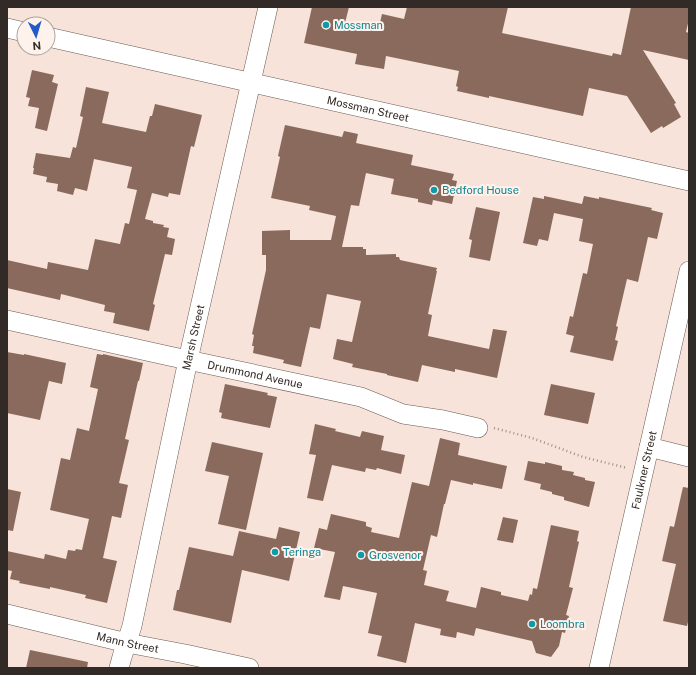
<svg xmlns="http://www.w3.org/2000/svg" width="696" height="675" font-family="'Public Sans',sans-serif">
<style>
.building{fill:#896a5c}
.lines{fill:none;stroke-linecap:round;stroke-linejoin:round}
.street-casing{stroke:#6b5a52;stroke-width:20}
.path{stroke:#9f9089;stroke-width:2.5;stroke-dasharray:1 3;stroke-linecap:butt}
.street{stroke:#fff;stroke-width:19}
.culture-dot{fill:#0f9aa8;stroke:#fef2ec;stroke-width:1.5}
.labels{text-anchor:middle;stroke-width:4;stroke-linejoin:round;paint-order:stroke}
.culture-label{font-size:11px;fill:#0d838f;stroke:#fef2ec;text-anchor:start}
.street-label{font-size:11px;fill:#322a26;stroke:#fef2ec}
</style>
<rect width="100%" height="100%" fill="#f7e3d9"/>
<!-- building -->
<path class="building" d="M312,7h37l-4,16 33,8 4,-17 22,5 3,-12h101l-6,26 110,23 1,-3 8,2 10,-48h58v12l-3,13 3,1v27l-46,-10 33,53 -2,1 7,13 -18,11 -1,-2 -11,7 -24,-37 -38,-8 -6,28 -94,-20v2l-32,-7 1,-4 -2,-1 3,-15 -73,-15 -2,13 -29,-5 2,-10 -53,-11z
M32,70l22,5 -2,7 6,2 -11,47 -12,-3 4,-20 -11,-2 2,-8 -4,-1z
M86,87l23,5 -7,31 44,9 4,-16h2l3,-12 47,11 -8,32 -3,-1 -11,49 -11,-2 -1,4 -16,-4 -7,26 8,2v2l11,2 -1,2 6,1 -2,9 8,2 -3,16 -7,-1 -12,50 2,1 -6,26 -36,-8 2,-10 -11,-2 1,-6 -44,-11 -1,6 -53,-12v-28l40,9 1,-7 40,8 7,-31 25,5 5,-21 4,1 8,-34 -10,-2 5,-21 -38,-8 -7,32 -12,-3 -2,7 -16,-4 1,-7 -12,-2 1,-5 -14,-3 1,-6h-1l3,-15 34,5 3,-11 3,1 7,-31 -3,-1z
M285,125l57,12 2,-6 14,3 -2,9 57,12 -2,10 43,9 -2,6 5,1 -5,23 -19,-4 -1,5 -14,-3v-3l-27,-5 3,-15 -28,-6 -7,33 -8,-1 -9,42h21v2h3v6l30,-1v3h3l1,3 37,8 -1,3h1l-9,43 4,1 -4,21 61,13 4,-20 14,2 -10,47 -42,-9v3l-33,-7 -4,17 -31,-7v-1l-35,-7 1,-3 -20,-5 4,-20 15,3 9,-41 -34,-7 -7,35 -10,-2 -9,40 -18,-4 1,-3 -31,-7 1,-7h-2l2,-11 -2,-1 14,-64v-15h-4v-24l28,-1v10h41l5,-24 -27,-6 1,-4 -39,-8 9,-41 -2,-1z
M544,196l38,8 2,-8 15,3v-2l53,11 -1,2 12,3 -6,26 -9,-2 -10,45 -11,-3 -11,47 2,1 -3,13 3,1 -5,20 -43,-9 4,-16 -8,-2 4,-18 3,1 10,-44 4,1 6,-30 -14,-3 4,-22 -29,-6 -6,28 -9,-2 -2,7 -14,-3 10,-46 11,2z
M476,207l24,5 -10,49 -21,-4 3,-17 -3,-1z
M7,352l17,3v-1l42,9 -4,21 -13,-3 -9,39 -33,-7z
M97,354l6,1v-1l40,9 -4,18h-1l-13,58 4,1 -10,43 9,2 -7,33 -9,-2 -9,42 14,3 -10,42 -22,-5 1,-3 -36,-8v2l-31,-6 1,-2 -10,-2 2,-8 -5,-1v-19l37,8 1,-5 21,5 2,-9 7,1 1,-2 6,1 7,-31 -39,-9 11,-52 9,2 7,-32 12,3 9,-42 -8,-2z
M225,384l43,9 -1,2 10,2 -7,31 -49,-10 1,-5 -3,-1z
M551,384l44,9 -7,31 -44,-9z
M315,424l21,5 -1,2 25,6 2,-6 22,5 -3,14 24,5 -4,19 -24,-6 -1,2 -10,-2 -1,4 -33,-7 -9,36 -16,-3 9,-43 -7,-1z
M440,438l20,5 -2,12 49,11 -5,23 -29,-6v2l-22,-5 -6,24h-1l-7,33 -6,-2 -8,35 4,1 -3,14 25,6 -3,10 30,7 5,-21 20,5v3l27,6 2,-7 2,1 1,-7 4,1 14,-64 28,6 -2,10 2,1 -10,45 4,1 -7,27 3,1 -4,17 -3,-1 -3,14 -8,11 -15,-4 -4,-12 -56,-13 -2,8 -17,-4 -1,6 -16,-3 1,-6 -26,-6 -9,40 -29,-7 5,-20 -14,-3 9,-40 -34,-7 -3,14 -16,-3 11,-45 -21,-4 5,-20 8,2 4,-16 35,8v4l6,2 -1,4 28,6 13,-56 17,4z
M212,442l51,11 -17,77 -28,-6 11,-48 -24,-5z
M528,461l17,3v-2l17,4v4l12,2 -1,3 12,3v2l10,2 -6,25 -25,-7v-3l-12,-3v-2l-12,-3 1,-5 -17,-4z
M683,487l6,1v130l-2,8 -24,-5 13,-57 -14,-3 8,-35 4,1z
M7,489l14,3 -8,39 -6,-1z
M503,517l15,3 -5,23 -16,-3z
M279,527l21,5 -11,49 -47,-11 -11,53 -58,-13 4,-20h2l10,-43 44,9 6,-25 37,8z
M30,650l58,12 -1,6h-61z"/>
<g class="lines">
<!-- street casing -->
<g class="street-casing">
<g id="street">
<path d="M7,28l17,4"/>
<path id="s1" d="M48,37l641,144"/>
<path id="s2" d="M7,320l162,36 192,41 42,17 40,6 35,8"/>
<path d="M649,447l40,10"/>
<path id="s3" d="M7,614l120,29 58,11 64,14"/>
<path id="s4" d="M119,668l3,-11 10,-31 56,-266 80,-353"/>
<path id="s5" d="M599,668l90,-397"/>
</g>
</g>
<!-- path -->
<path class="path" d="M494,428l38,10 51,19 44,11"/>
<!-- street -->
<use href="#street" class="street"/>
</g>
<!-- markers -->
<g class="culture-dot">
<circle cx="326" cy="25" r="4"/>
<circle cx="434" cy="190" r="4"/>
<circle cx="275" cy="552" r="4"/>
<circle cx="361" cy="555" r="4"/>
<circle cx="532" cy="624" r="4"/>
</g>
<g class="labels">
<!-- culture labels -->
<g class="culture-label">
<text x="334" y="29">Mossman</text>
<text x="442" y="194">Bedford House</text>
<text x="283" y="556">Teringa</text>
<text x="369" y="559">Grosvenor</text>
<text x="540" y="628">Loombra</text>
</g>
<!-- street labels -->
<g class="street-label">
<text dy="4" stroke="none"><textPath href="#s1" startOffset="328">Mossman Street</textPath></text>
<text dy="4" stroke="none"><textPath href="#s4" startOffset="339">Marsh Street</textPath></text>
<text dy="4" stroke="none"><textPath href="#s2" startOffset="254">Drummond Avenue</textPath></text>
<text dy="4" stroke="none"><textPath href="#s5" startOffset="203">Faulkner Street</textPath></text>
<text dy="4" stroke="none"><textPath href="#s3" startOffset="124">Mann Street</textPath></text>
</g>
</g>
<!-- border -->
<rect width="696" height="675" fill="none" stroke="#322a26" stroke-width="16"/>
<!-- north arrow -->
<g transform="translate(36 36) rotate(175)"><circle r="19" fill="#fef2ec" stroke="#aca29d"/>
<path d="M0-3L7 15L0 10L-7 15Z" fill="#235ac7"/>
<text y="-6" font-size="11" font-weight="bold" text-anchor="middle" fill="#322a26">N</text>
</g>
</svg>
